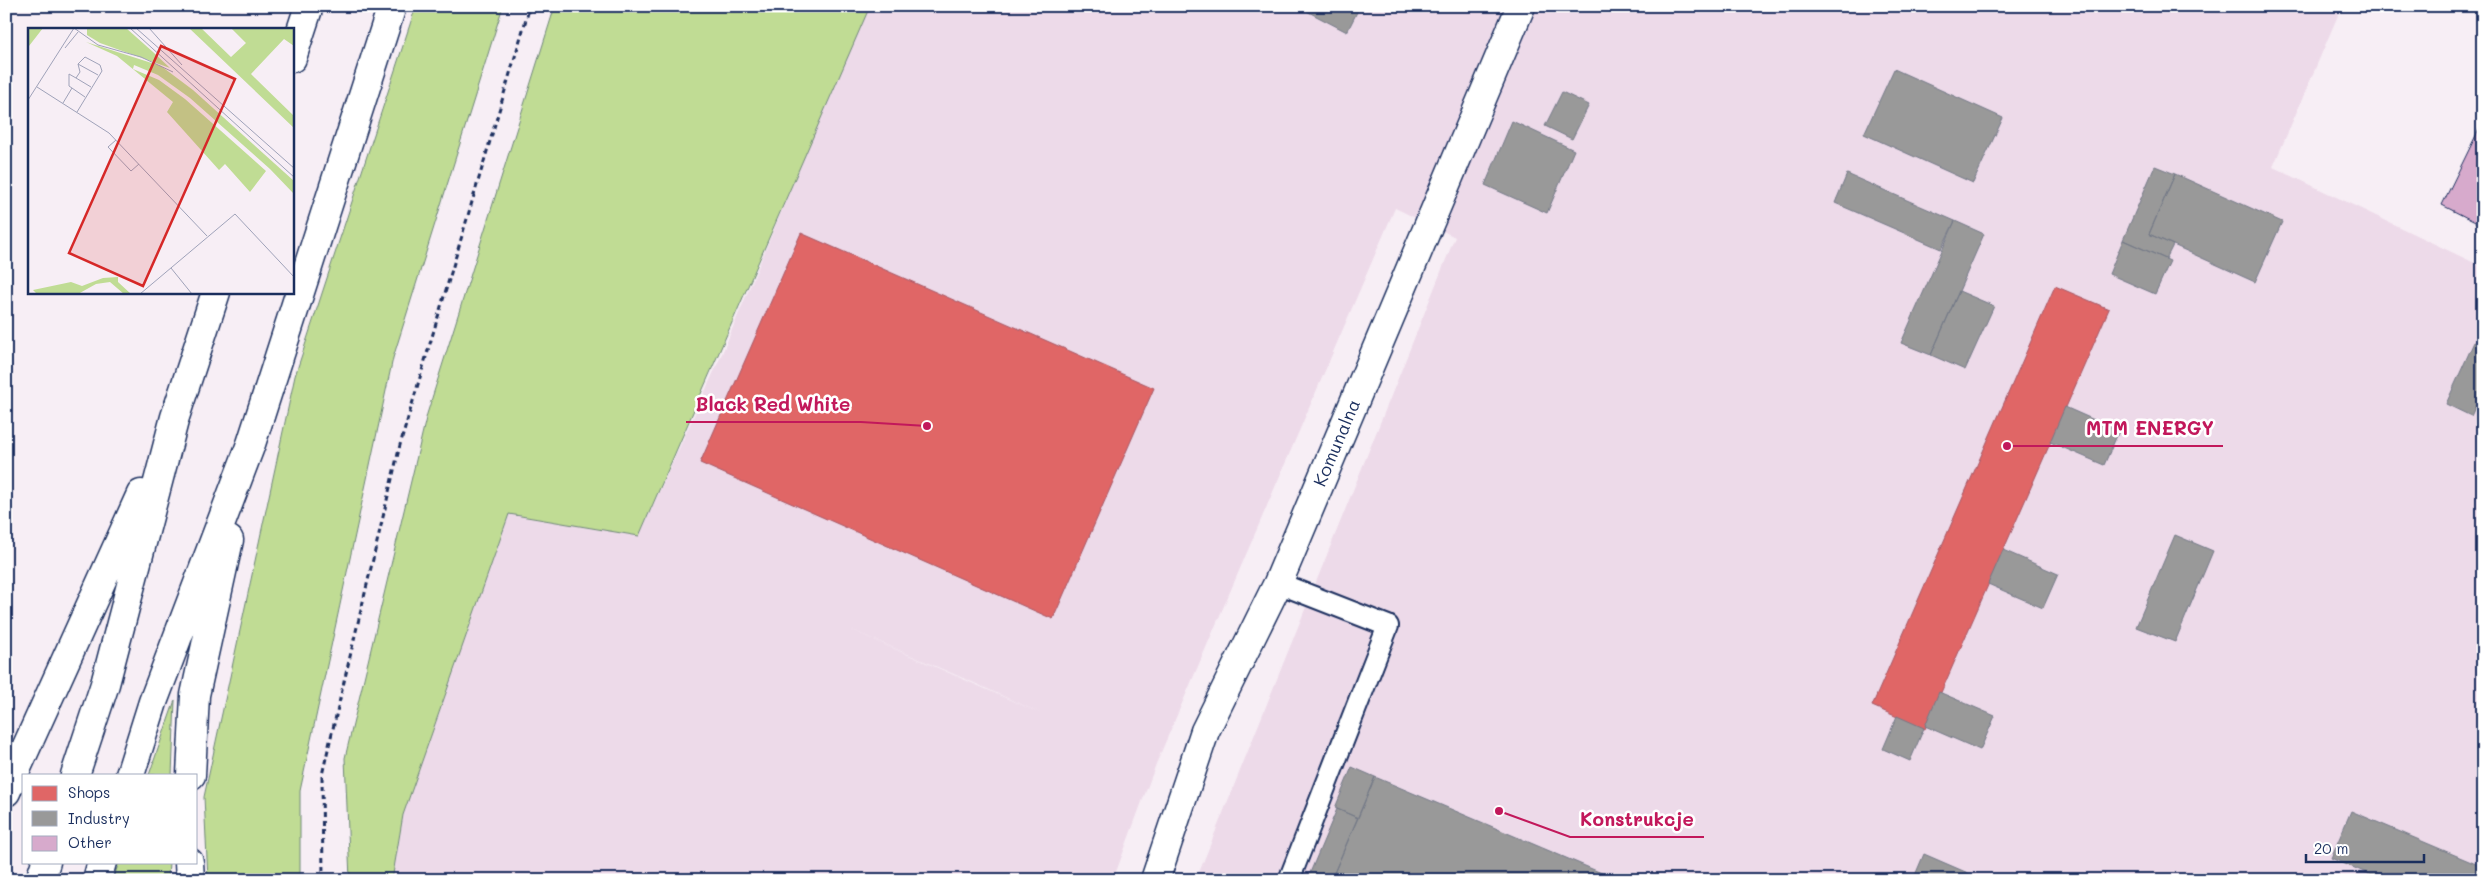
<svg xmlns="http://www.w3.org/2000/svg" width="2489" height="886" font-family="Mali,sans-serif">
<style>
.built{fill:#eddae9;fill-rule:evenodd}
.green{fill:#c0dc94;stroke:#6e8679}
.shops{fill:#e06666;stroke:#a55664}
.industry{fill:#999;stroke:#737987}
.building{fill:#d7aacc;stroke:#1b2f5e}
.lines{fill:none;stroke-linecap:round;stroke-linejoin:round}
.lane-casing{stroke:#1b2f5e;stroke-width:24}
.street-casing{stroke:#1b2f5e;stroke-width:31}
.primary-casing{stroke:#1b2f5e;stroke-width:31}
.path{stroke:#1b2f5e;stroke-width:3;stroke-dasharray:5 4;stroke-linecap:butt}
.lane{stroke:#fff;stroke-width:20}
.street{stroke:#fff;stroke-width:28}
.primary{stroke:#fff;stroke-width:28}
.labels{text-anchor:middle;stroke-width:5;stroke-linejoin:round;paint-order:stroke}
.street-label{font-size:18px;fill:#1b2f5e;stroke:#fff}
.inset-road{fill:none;stroke:#9fa2b9;stroke-width:1}
.view{fill:#d62828;fill-opacity:0.15;stroke:#d62828;stroke-width:2.5}
.inset-edge{fill:none;stroke:#1b2f5e;stroke-width:2.5}
.leader{fill:none;stroke:#c2185b;stroke-width:2}
.callout-dot{fill:#c2185b;stroke:#fff;stroke-width:2}
.callout-label{font-size:19px;text-anchor:middle;font-weight:bold;fill:#c2185b;stroke:#fff;stroke-width:5;stroke-linejoin:round;paint-order:stroke}
</style>
<rect width="100%" height="100%" fill="#f7eef5"/>
<filter id="ink" filterUnits="userSpaceOnUse"><feTurbulence type="fractalNoise" baseFrequency=".02" numOctaves="2"/><feDisplacementMap in="SourceGraphic" scale="10" xChannelSelector="R" yChannelSelector="G"/><feConvolveMatrix kernelMatrix="1 2 1 2 8 2 1 2 1" color-interpolation-filters="sRGB"/></filter>
<g filter="url(#ink)">
<!-- built -->
<path class="built" d="M867,6h1475l-69,161 210,100v613h-1287l259,-643 -60,-29 -239,556 -43,116h-721l11,-65 106,-301 130,22 82,-180zM845,627l127,55 70,32z"/>
<!-- green -->
<path class="green" d="M416,6h87l-110,352 -93,433v89h-92l-4,-83 91,-421z
M555,6h315l-231,530 -130,-22 -106,301 -11,65h-42l-5,-122 82,-344z
M175,700l-3,75h-23z
M119,862h50l-1,18h-55z"/>
<!-- shops -->
<path class="shops" d="M801,233l353,155 -101,231 -353,-156z
M2055,286l54,23 -184,420 -53,-23z"/>
<!-- industry -->
<path class="industry" d="M1297,6h63l-13,26z
M1894,69l109,49 -30,65 -109,-49z
M1562,92l27,13 -17,34 -27,-13z
M1512,121l62,29 -27,63 -62,-28z
M2155,166l20,8 -26,60 24,11 -7,14 -43,-19z
M1847,174l108,47 -14,28 -106,-46z
M2175,174l107,48 -27,60 -106,-48z
M1955,221l29,13 -53,121 -30,-12z
M2123,240l47,21 -15,33 -46,-20z
M1959,291l35,15 -29,64 -34,-15z
M2474,342l9,3v45l-12,26 -25,-12z
M2065,407l54,24 -15,34 -54,-23z
M2175,535l38,16 -38,91 -39,-15z
M2003,550l55,24 -15,34 -55,-24z
M1939,692l56,24 -15,34 -55,-24z
M1897,716l27,12 -14,33 -27,-12z
M1352,767l23,10 -17,41 -23,-10z
M1375,777l243,103h-287z
M1337,809l21,9 -27,62h-24z
M2351,811l132,56v13h-100l-52,-22z
M1924,854l60,26h-71z"/>
<!-- building -->
<path class="building" d="M2483,121v105l-41,-21z"/>
<g class="lines">
<!-- lane casing -->
<g class="lane-casing">
<path id="lane" d="M1278,583l110,43 -99,254"/>
</g>
<!-- street casing -->
<g class="street-casing">
<path id="street" d="M1155,880l50,-149 73,-148 243,-577"/>
</g>
<!-- primary casing -->
<g class="primary-casing">
<path id="primary" d="M292,58l17,-52
M75,775l30,-91 70,-267 41,-125
M130,775l23,-73 98,-258 141,-438
M191,775l4,-80 34,-155
M6,792l135,-298
M189,862l1,18
M40,880l6,-18
M97,880l5,-18"/>
</g>
<!-- path -->
<path class="path" d="M323,880l-1,-105 78,-330 130,-439"/>
<!-- lane -->
<use href="#lane" class="lane"/>
<!-- street -->
<use href="#street" class="street"/>
<!-- primary -->
<use href="#primary" class="primary"/>
</g>
</g>
<g class="labels">
<!-- street labels -->
<g class="street-label">
<text transform="translate(1337 443) rotate(-67)" y="6">Komunalna</text>
</g>
</g>
<!-- overview -->
<g transform="translate(28 28)">
<rect width="266" height="266" fill="#f7eef5"/>
<path d="M0,0h15l-14,18 -1,-1zM98,0l27,24 17,16 -70,-25 -13,-8v-7zM161,0h12l30,29 15,-14 -15,-15h63v18l-10,-7 -33,35 43,42v12zM58,14l75,24 32,24 101,91v13l-24,-25 -80,-71 -32,-23 -24,-10 -1,4 26,11 26,19 81,72 -16,21 -25,-28 -6,6 -52,-58 6,-10 -56,-46zM90,249v5l13,12h-7l-14,-12 -14,2 -18,10h-41l-4,-4 38,-8 11,4 21,-8z" fill="#c0dc94"/>
<path class="inset-road" d="M46,0l24,17 43,12 32,15M102,0l165,150M108,0l159,141M121,0l33,37M37,20l13,-16M50,36l20,11M48,50l-7,-4v12l16,11M9,59l72,46 98,103M0,72l46,-72M35,75l9,-15M49,84l25,-41 -2,-6 -15,-8 -7,7 2,8 -4,6 15,9M88,112l-8,7 23,24 8,-7M143,240l21,26M112,266l95,-80 60,64"/>
<path class="view" d="M133,18l74,33 -92,207 -74,-33z"/>
<rect width="266" height="266" class="inset-edge"/>
</g>
<!-- callouts -->
<path class="leader" d="M927 426L861 422H686M2007 446L2076 446H2223M1499 811L1570 837H1704"/>
<g class="callout-dot">
<circle cx="927" cy="426" r="5"/>
<circle cx="2007" cy="446" r="5"/>
<circle cx="1499" cy="811" r="5"/>
</g>
<g class="callout-label">
<text x="773" y="411">Black Red White</text>
<text x="2150" y="435">MTM ENERGY</text>
<text x="1637" y="826">Konstrukcje</text>
</g>
<!-- margin -->
<rect width="2489" height="886" fill="none" stroke="#fff" stroke-width="25"/>
<rect x="12" y="12" width="2464" height="861" fill="none" stroke="#1b2f5e" stroke-width="2" filter="url(#ink)"/>
<!-- legend -->
<rect x="22" y="774" width="175" height="90" fill="#ffffff" stroke="#a4acbf"/>
<rect x="32" y="786" width="25" height="15" fill="#e06666" stroke="#a4acbf"/>
<text x="68" y="798" font-size="15" fill="#1b2f5e">Shops</text>
<rect x="32" y="811" width="25" height="15" fill="#999999" stroke="#a4acbf"/>
<text x="68" y="824" font-size="15" fill="#1b2f5e">Industry</text>
<rect x="32" y="836" width="25" height="15" fill="#d7aacc" stroke="#a4acbf"/>
<text x="68" y="848" font-size="15" fill="#1b2f5e">Other</text>
<!-- scale -->
<path d="M2306 854v8h118v-8" fill="none" stroke="#1b2f5e" stroke-width="2.5"/>
<text x="2314" y="854" font-size="15" fill="#1b2f5e" stroke="#ffffff" stroke-width="4" paint-order="stroke">20 m</text>
</svg>
